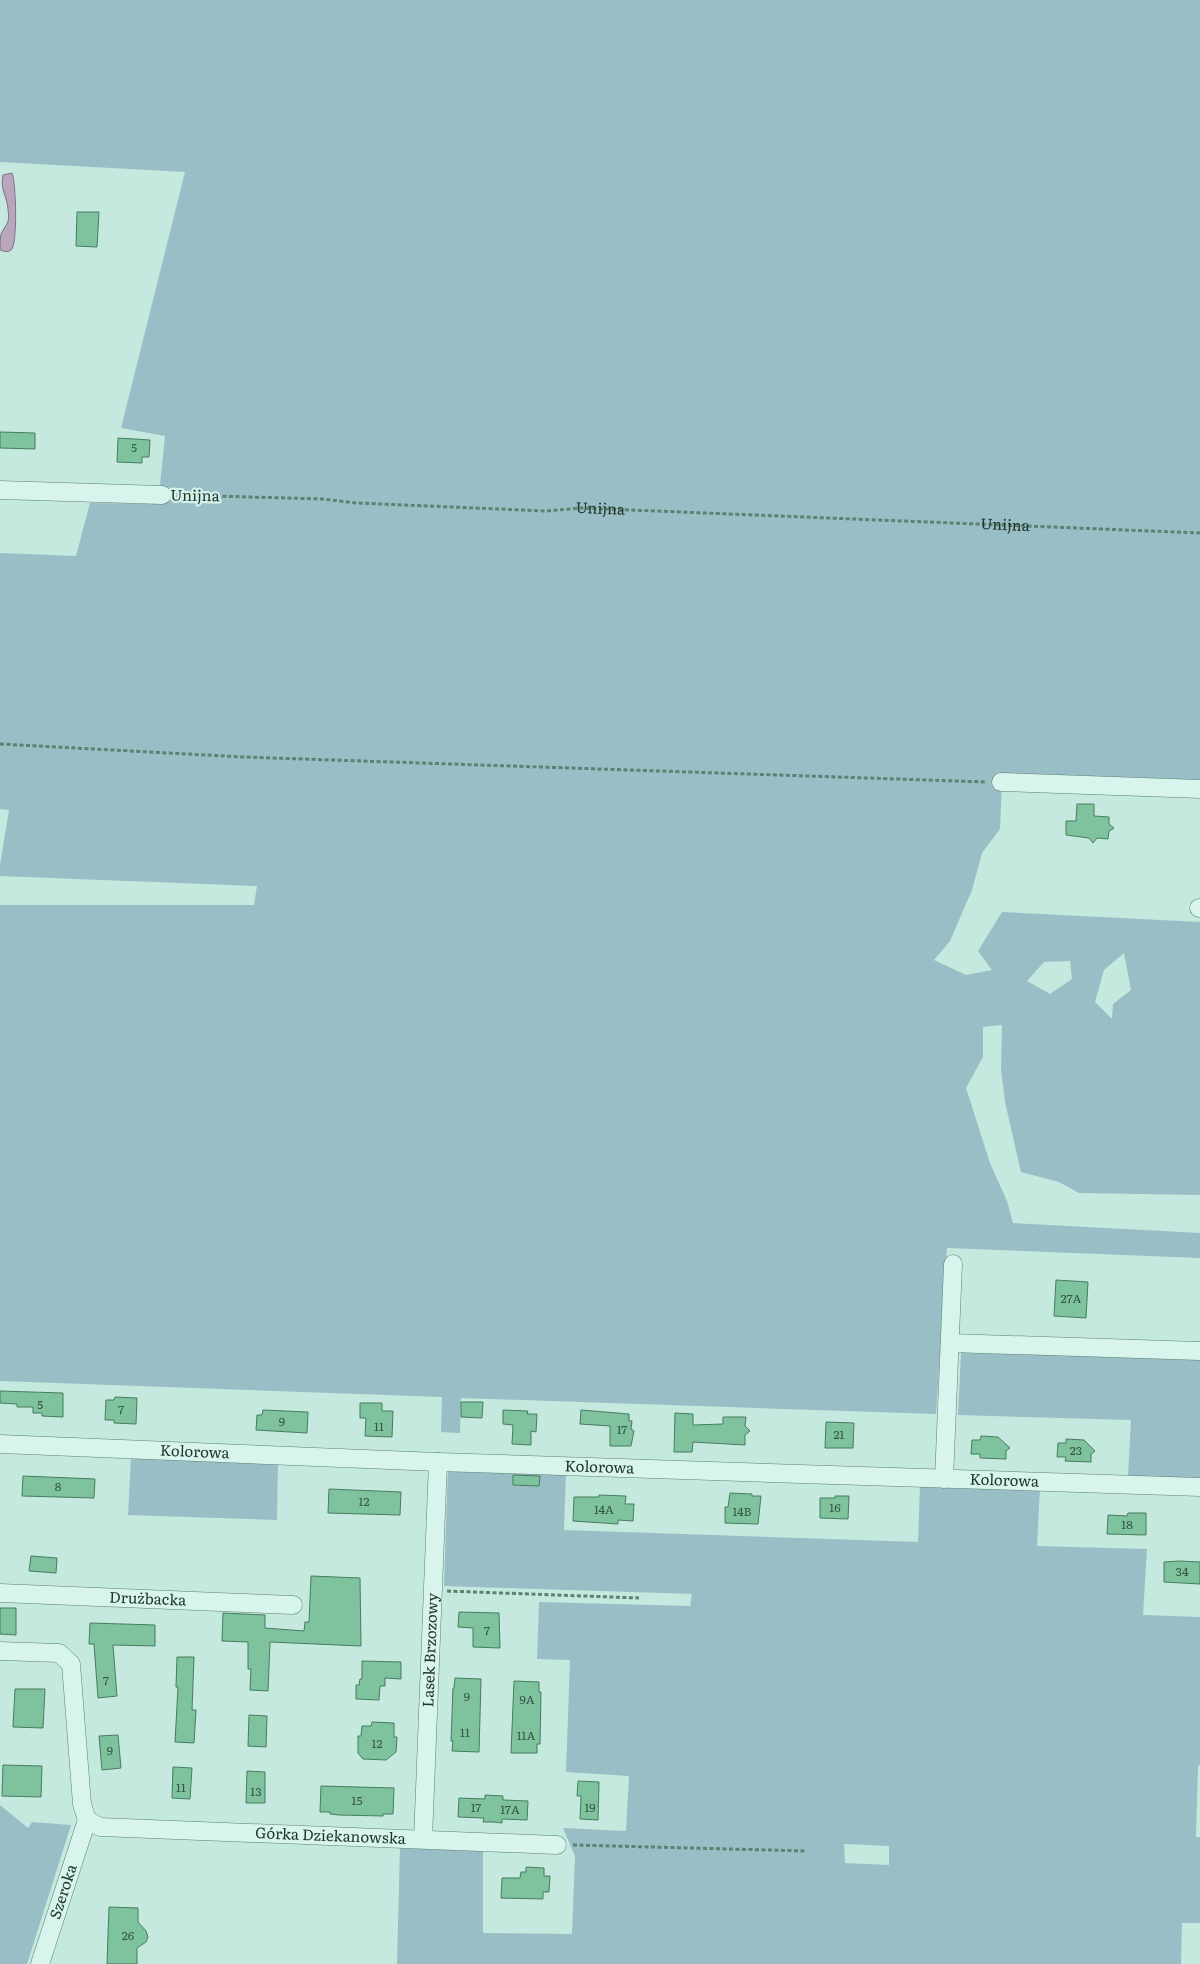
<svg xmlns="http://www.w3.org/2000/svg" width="1200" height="1964" font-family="Literata,serif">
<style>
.green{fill:#9abec5;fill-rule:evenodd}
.water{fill:#b7a6bc;stroke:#846e89}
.building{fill:#7fc29e;stroke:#467d5e}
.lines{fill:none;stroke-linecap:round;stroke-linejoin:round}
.minor-casing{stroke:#5d8172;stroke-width:19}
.path{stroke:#5d8172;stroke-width:3;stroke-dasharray:4 2.5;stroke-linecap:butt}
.minor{stroke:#d7f4ed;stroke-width:18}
.labels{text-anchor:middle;stroke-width:4.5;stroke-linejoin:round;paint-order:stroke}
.number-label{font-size:12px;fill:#375747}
.street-label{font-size:15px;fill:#1f332a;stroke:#d3f1ea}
</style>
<rect width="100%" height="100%" fill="#c5e8df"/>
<!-- green -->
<path class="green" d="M0,0h1200v789l-198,-7 -2,47 -18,24 -10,37 -22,51 -16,19 32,15 26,-5 -14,-19 24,-39 198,10v273l-121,-2 -20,-11 -38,-10 -16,-70 -4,-33 1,-44 -19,2v30l-17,31 24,75 17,38 6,22 187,10v25l-253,-10 -11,166 -475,-16 -1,35 -19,-1 1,-35 -442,-16v-476h254l3,-19 -257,-10v-11l9,-55 -9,-1v-256l76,3 14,-53 68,1 7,-68 -44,-8 64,-256 -185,-10zM1124,953l7,37 -18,14 -1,15 -17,-17 9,-32zM1070,961l2,18 -22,15 -23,-13 17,-19z
M961,1353l239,5v122l-72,-3 3,-57 -173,-5z
M131,1457l147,5 -1,58 -149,-5z
M448,1467l118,6 -2,57 354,12 2,-57 120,3 -3,58 110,3 -4,66 57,2v148l-2,1 -2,71h4v86h-18l-1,41h-784l3,-117 83,3v83l89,1 3,-78 -12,-28 63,3 3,-55 -63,-4 4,-112 -33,-1 2,-57 151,4 2,-12 -248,-8zM844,1844l45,2v19l-44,-2z
M0,1805l28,23 4,-6 39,3 -44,139h-27z"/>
<!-- water -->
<path class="water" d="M12,173c4,8 6,73 -1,77 -3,3 -8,1 -11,0 0,-5 0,-12 1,-16 6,-12 9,-10 7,-25 -1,-14 -8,-18 -5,-34z"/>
<!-- building -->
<path class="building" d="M77,212h22l-2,35 -21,-1z
M0,432l35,1v16l-35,-1z
M118,438l32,2 -1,17h-7v6l-25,-1z
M1077,804h17v12l15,1v7l5,4 -5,3 -1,8 -11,-1 -4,5 -4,-5 -23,-3v-14h10z
M1056,1280l32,2 -2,36 -32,-2z
M0,1391l63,2v24l-21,-1v-3h-9v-6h-16v-3l-17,-1z
M115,1397l22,1 -1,26 -22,-1v-3h-9l1,-20h8z
M461,1402h22l-1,16 -21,-1z
M360,1403h22v8h11l-1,26 -27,-1 1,-18h-6z
M263,1410l45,2 -1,21 -51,-3 1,-15h5z
M503,1410l25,1 -1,3h10l-1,18 -5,-1v14l-19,-1 1,-19 -10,-1z
M581,1410l48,4v7h3l-1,8 3,2 -3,15h-21v-20l-30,-2z
M675,1413l18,1v11l30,-1v-7h23l-1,9 5,5 -5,4v10l-52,-3 -1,10h-18z
M826,1422l28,1 -1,25h-28z
M981,1436l17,1 12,11 -4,3v8l-26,-1v-4h-9l1,-14h8z
M1066,1439l18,1 11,11 -4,3v8l-26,-1 1,-4h-9l1,-14h8z
M513,1475l27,1 -1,10 -26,-1z
M23,1476l72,3 -1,19 -72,-2z
M329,1489l72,3 -1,23 -72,-2z
M730,1493l22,1v2h9l-3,28 -33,-1v-16h3z
M599,1495l27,1 -1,8h9l-1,17 -15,-1v4l-45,-3 1,-24h25z
M835,1496h14l-1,23 -28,-1v-20h15z
M1128,1513h18v22l-39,-1 1,-19 19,1z
M31,1556l26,2 -1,15 -27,-2z
M1179,1561l21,1v22l-36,-2v-20z
M311,1576l49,2 1,68 -91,-4 -2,49 -18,-1 1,-21h-3v-27l-26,-1 1,-28 42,2v13l39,3 1,-9h4z
M0,1608h16v27l-16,-1z
M459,1612l40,1 1,35 -27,-1v-19l-15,-1z
M90,1623l65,2v21l-42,-1 4,51 -19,2 -4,-54h-5z
M177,1657h17l-2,53h4l-2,33 -19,-1 3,-55h-2z
M362,1661l39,1v17l-16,-1v8h-5l-1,14 -23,-1v-14h3l1,-6h2z
M455,1678l26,1 -2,73 -27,-1 1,-10h-2l2,-53h1z
M514,1681l25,1v10h2l-1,52h-3v9h-26z
M15,1689h30l-2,39 -30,-1z
M249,1715l18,1 -1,31 -18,-1z
M372,1722l22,1v14h3l-1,15 -10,8 -23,-1 -5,-6v-17h3l1,-10h9z
M118,1735l3,33 -19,2 -3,-34z
M3,1765l39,1 -1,31 -39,-1z
M173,1767l19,1 -2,31 -18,-1z
M247,1771l18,1v31h-19z
M578,1781l21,1 -1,38 -18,-1 1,-23h-4z
M321,1786l73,2 -1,26h-10v2l-44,-1 -9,-1v-2h-10z
M485,1795l18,1v4l25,1 -1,19 -25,-1v4l-9,-1h-10l1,-4 -26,-1 1,-19 26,1z
M526,1867l18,1v8h6l-1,16h-6v7l-42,-1 1,-20h18l1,-6h5z
M109,1907l29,1v14l8,9 2,6 -2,5 -9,6v16h-30z"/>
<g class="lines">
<!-- minor casing -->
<g class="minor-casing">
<g id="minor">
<path d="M0,490l162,5"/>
<path d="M1001,782l199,7"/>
<path d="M1199,908h1"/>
<path d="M950,1343l250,8"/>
<path id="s2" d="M0,1444l438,18 762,25"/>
<path d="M944,1479l9,-215"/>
<path id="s3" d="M0,1593l293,12"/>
<path id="s4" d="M0,1651l59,2 12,11 11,140 5,16 13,7 457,18"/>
<path id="s5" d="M423,1839l15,-377"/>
<path id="s6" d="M40,1964l47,-144"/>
</g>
</g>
<!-- path -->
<g class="path">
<path id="s1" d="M177,495l146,4 34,4 189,8 35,-3 619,25"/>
<path d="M0,744l243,13 743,25"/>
<path d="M447,1591l192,7"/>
<path d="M573,1845l234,6"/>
</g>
<!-- minor -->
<use href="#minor" class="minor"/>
</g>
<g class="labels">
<!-- number labels -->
<g class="number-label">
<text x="134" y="452">5</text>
<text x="1071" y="1303">27A</text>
<text x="40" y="1409">5</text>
<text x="121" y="1414">7</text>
<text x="282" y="1426">9</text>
<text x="379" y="1431">11</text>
<text x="622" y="1434">17</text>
<text x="839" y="1439">21</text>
<text x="1076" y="1455">23</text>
<text x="58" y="1491">8</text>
<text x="364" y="1506">12</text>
<text x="835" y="1512">16</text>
<text x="604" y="1514">14A</text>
<text x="742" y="1516">14B</text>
<text x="1127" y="1529">18</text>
<text x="1182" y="1576">34</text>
<text x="487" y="1635">7</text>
<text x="106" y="1685">7</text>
<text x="467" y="1701">9</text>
<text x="527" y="1704">9A</text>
<text x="465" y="1737">11</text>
<text x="526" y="1740">11A</text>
<text x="377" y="1748">12</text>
<text x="110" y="1755">9</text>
<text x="181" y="1792">11</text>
<text x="256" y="1796">13</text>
<text x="357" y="1805">15</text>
<text x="476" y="1812">17</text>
<text x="590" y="1812">19</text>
<text x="510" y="1814">17A</text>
<text x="128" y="1940">26</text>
</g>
<!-- street labels -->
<g class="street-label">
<text transform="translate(195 496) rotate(1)" y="5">Unijna</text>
<text dy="5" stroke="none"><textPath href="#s1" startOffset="424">Unijna</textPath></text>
<text dy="5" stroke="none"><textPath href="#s1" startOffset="829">Unijna</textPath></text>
<text dy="5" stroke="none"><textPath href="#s2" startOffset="195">Kolorowa</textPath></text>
<text dy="5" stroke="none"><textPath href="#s2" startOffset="600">Kolorowa</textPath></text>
<text dy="5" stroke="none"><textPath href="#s2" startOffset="1005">Kolorowa</textPath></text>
<text dy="5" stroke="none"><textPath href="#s3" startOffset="148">Drużbacka</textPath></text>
<text dy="5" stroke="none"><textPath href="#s5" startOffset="189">Lasek Brzozowy</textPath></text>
<text dy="5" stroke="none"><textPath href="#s4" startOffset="478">Górka Dziekanowska</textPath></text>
<text dy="5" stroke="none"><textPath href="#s6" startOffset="76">Szeroka</textPath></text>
</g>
</g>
</svg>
